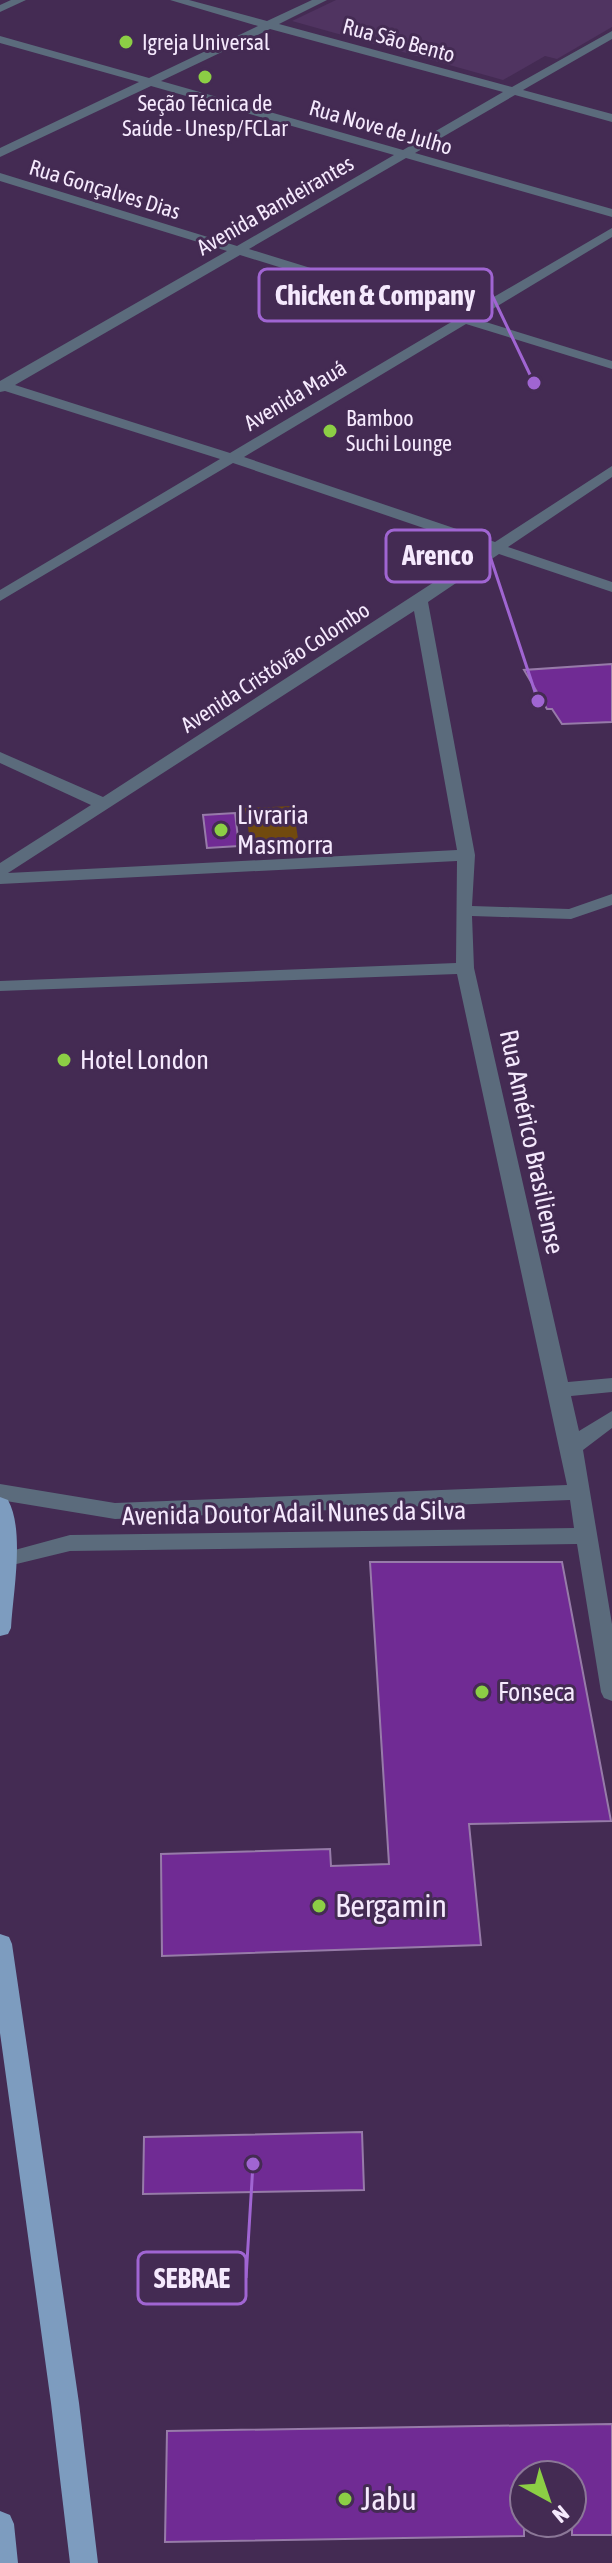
<svg xmlns="http://www.w3.org/2000/svg" width="612" height="2563" font-family="'Asap Condensed',sans-serif">
<style>
.built{fill:#503461}
.green{fill:#714a0e}
.building{fill:#702b94;stroke:#977ba9;stroke-width:2}
.lines{fill:none;stroke-linecap:round;stroke-linejoin:round}
.minor{fill:#5b6b7c;fill-rule:evenodd}
.major{fill:#7d9cbf;fill-rule:evenodd}
.poi-dot{fill:#8cce45;stroke:#442b53;stroke-width:3}
.labels{text-anchor:middle;stroke-width:6;stroke-linejoin:round;paint-order:stroke}
.far-street-label{font-size:22px;fill:#f5e9fd;stroke:#442b53}
.far-poi-label{font-size:22px;fill:#f5e9fd;stroke:#442b53;text-anchor:start}
.poi-label{font-size:26px;fill:#f5e9fd;stroke:#442b53;text-anchor:start}
.street-label{font-size:26px;fill:#f5e9fd;stroke:#442b53}
.near-poi-label{font-size:32px;fill:#f5e9fd;stroke:#442b53;text-anchor:start}
.leader{fill:none;stroke:#a065d2;stroke-width:3}
.callout-dot{fill:#a065d2;stroke:#442b53;stroke-width:3}
.callout{fill:#442b53;stroke:#a065d2;stroke-width:3}
.callout-label{font-size:28px;text-anchor:middle;font-weight:bold;fill:#f5e9fd}
</style>
<rect width="100%" height="100%" fill="#442b53"/>
<!-- built -->
<path class="built" d="M336,0h276v27l-55,32 -12,-3 -42,24 -211,-59z"/>
<!-- green -->
<path class="green" d="M293,806l6,39 -48,2 -6,-39z"/>
<!-- building -->
<path class="building" d="M612,664v58l-50,2 -10,-15h-5l-23,-39z
M235,813l4,33 -32,2 -4,-33z
M370,1562h192l49,259 -142,3 12,121 -319,11 -1,-102 169,-5 1,17 58,-2z
M362,2132l2,58 -221,4 1,-57z
M612,2424v111h-40v-60h-48v61l-359,6 2,-111z"/>
<g class="lines">
<!-- minor -->
<path class="minor" d="M11,0h15l-26,12v-7z
M170,0h19l78,21 45,-21h15l-48,24 233,63 100,-56v8l-89,51 89,24v8l-97,-27 -100,58 197,56v8l-206,-59 -157,91 214,66 149,-87v9l-136,82 136,42v8l-146,-45 -222,133 251,85 117,-76v11l-104,70 104,35v10l-113,-38 -71,48 47,253 -3,51 97,3 43,-15v11l-41,14 -99,-3 2,52 94,414 44,-4v14l-41,4 8,35 33,-20v17l-29,22 29,174v77l-8,-3 -3,-6 -24,-148 -507,7 -70,17v-14l70,-19 504,-7 -4,-28 -455,19 -115,-19v-16l115,19 452,-18 -110,-511 -457,17v-10l456,-18 1,-102 -457,23v-21l91,-58 -91,-42v-11l103,45 382,-248 -252,-86 -233,138v-11l220,-131 -215,-68 -5,1v-11l227,-130 -227,-70v-8l237,73 157,-91 -243,-69 -151,71v-9l139,-66 -139,-39v-7l149,42 109,-52zM270,29l233,63 -100,58 -242,-69zM240,255l213,66 -223,132 -215,-68zM414,611l43,239 -449,23z"/>
<!-- major -->
<path class="major" d="M0,1497l8,3c17,31 5,92 3,128l-3,6 -8,2z
M0,1934l9,3 3,7 67,459 19,160h-28l-19,-160 -51,-370z
M0,2511l10,4 4,9 4,39h-18z"/>
</g>
<!-- markers -->
<g class="poi-dot">
<circle cx="126" cy="42" r="8"/>
<circle cx="205" cy="77" r="8"/>
<circle cx="330" cy="431" r="8"/>
<circle cx="221" cy="830" r="8"/>
<circle cx="64" cy="1060" r="8"/>
<circle cx="482" cy="1692" r="8"/>
<circle cx="319" cy="1906" r="8"/>
<circle cx="345" cy="2499" r="8"/>
</g>
<g class="labels">
<!-- far-street labels -->
<g class="far-street-label">
<text transform="translate(399 40) rotate(15)" y="8">Rua São Bento</text>
<text transform="translate(381 127) rotate(16)" y="8">Rua Nove de Julho</text>
<text transform="translate(105 189) rotate(17)" y="8">Rua Gonçalves Dias</text>
<text transform="translate(275 205) rotate(-30)" y="8">Avenida Bandeirantes</text>
<text transform="translate(295 395) rotate(-31)" y="8">Avenida Mauá</text>
<text transform="translate(275 667) rotate(-33)" y="8">Avenida Cristóvão Colombo</text>
</g>
<!-- far-poi labels -->
<g class="far-poi-label">
<text x="142" y="50">Igreja Universal</text>
<text x="205" y="111" text-anchor="middle">Seção Técnica de<tspan x="205" dy="25">Saúde - Unesp/FCLar</tspan></text>
<text x="346" y="426">Bamboo<tspan x="346" dy="25">Suchi Lounge</tspan></text>
</g>
<!-- poi labels -->
<g class="poi-label">
<text x="237" y="824">Livraria<tspan x="237" dy="30">Masmorra</tspan></text>
<text x="80" y="1069">Hotel London</text>
<text x="498" y="1701">Fonseca</text>
</g>
<!-- street labels -->
<g class="street-label">
<text transform="translate(532 1142) rotate(78)" y="9">Rua Américo Brasiliense</text>
<text transform="translate(294 1513) rotate(-1)" y="9">Avenida Doutor Adail Nunes da Silva</text>
</g>
<!-- near-poi labels -->
<g class="near-poi-label">
<text x="335" y="1917">Bergamin</text>
<text x="361" y="2510">Jabu</text>
</g>
</g>
<!-- callouts -->
<path class="leader" d="M534 383L492 295M538 701L490 556M253 2164L246 2278"/>
<g class="callout-dot">
<circle cx="534" cy="383" r="8"/>
<circle cx="538" cy="701" r="8"/>
<circle cx="253" cy="2164" r="8"/>
</g>
<g class="callout">
<rect x="259" y="269" width="233" height="52" rx="8"/>
<rect x="386" y="530" width="104" height="52" rx="8"/>
<rect x="138" y="2252" width="108" height="52" rx="8"/>
</g>
<g class="callout-label">
<text x="375" y="305">Chicken &amp; Company</text>
<text x="438" y="565">Arenco</text>
<text x="192" y="2288">SEBRAE</text>
</g>
<!-- north arrow -->
<g transform="translate(548 2499) rotate(140)"><circle r="38" fill="#442b53" stroke="#8b7797" stroke-width="2"/>
<path d="M0-6L14 30L0 20L-14 30Z" fill="#8cce45"/>
<text y="-12" font-size="22" font-weight="bold" text-anchor="middle" fill="#f5e9fd">N</text>
</g>
</svg>
